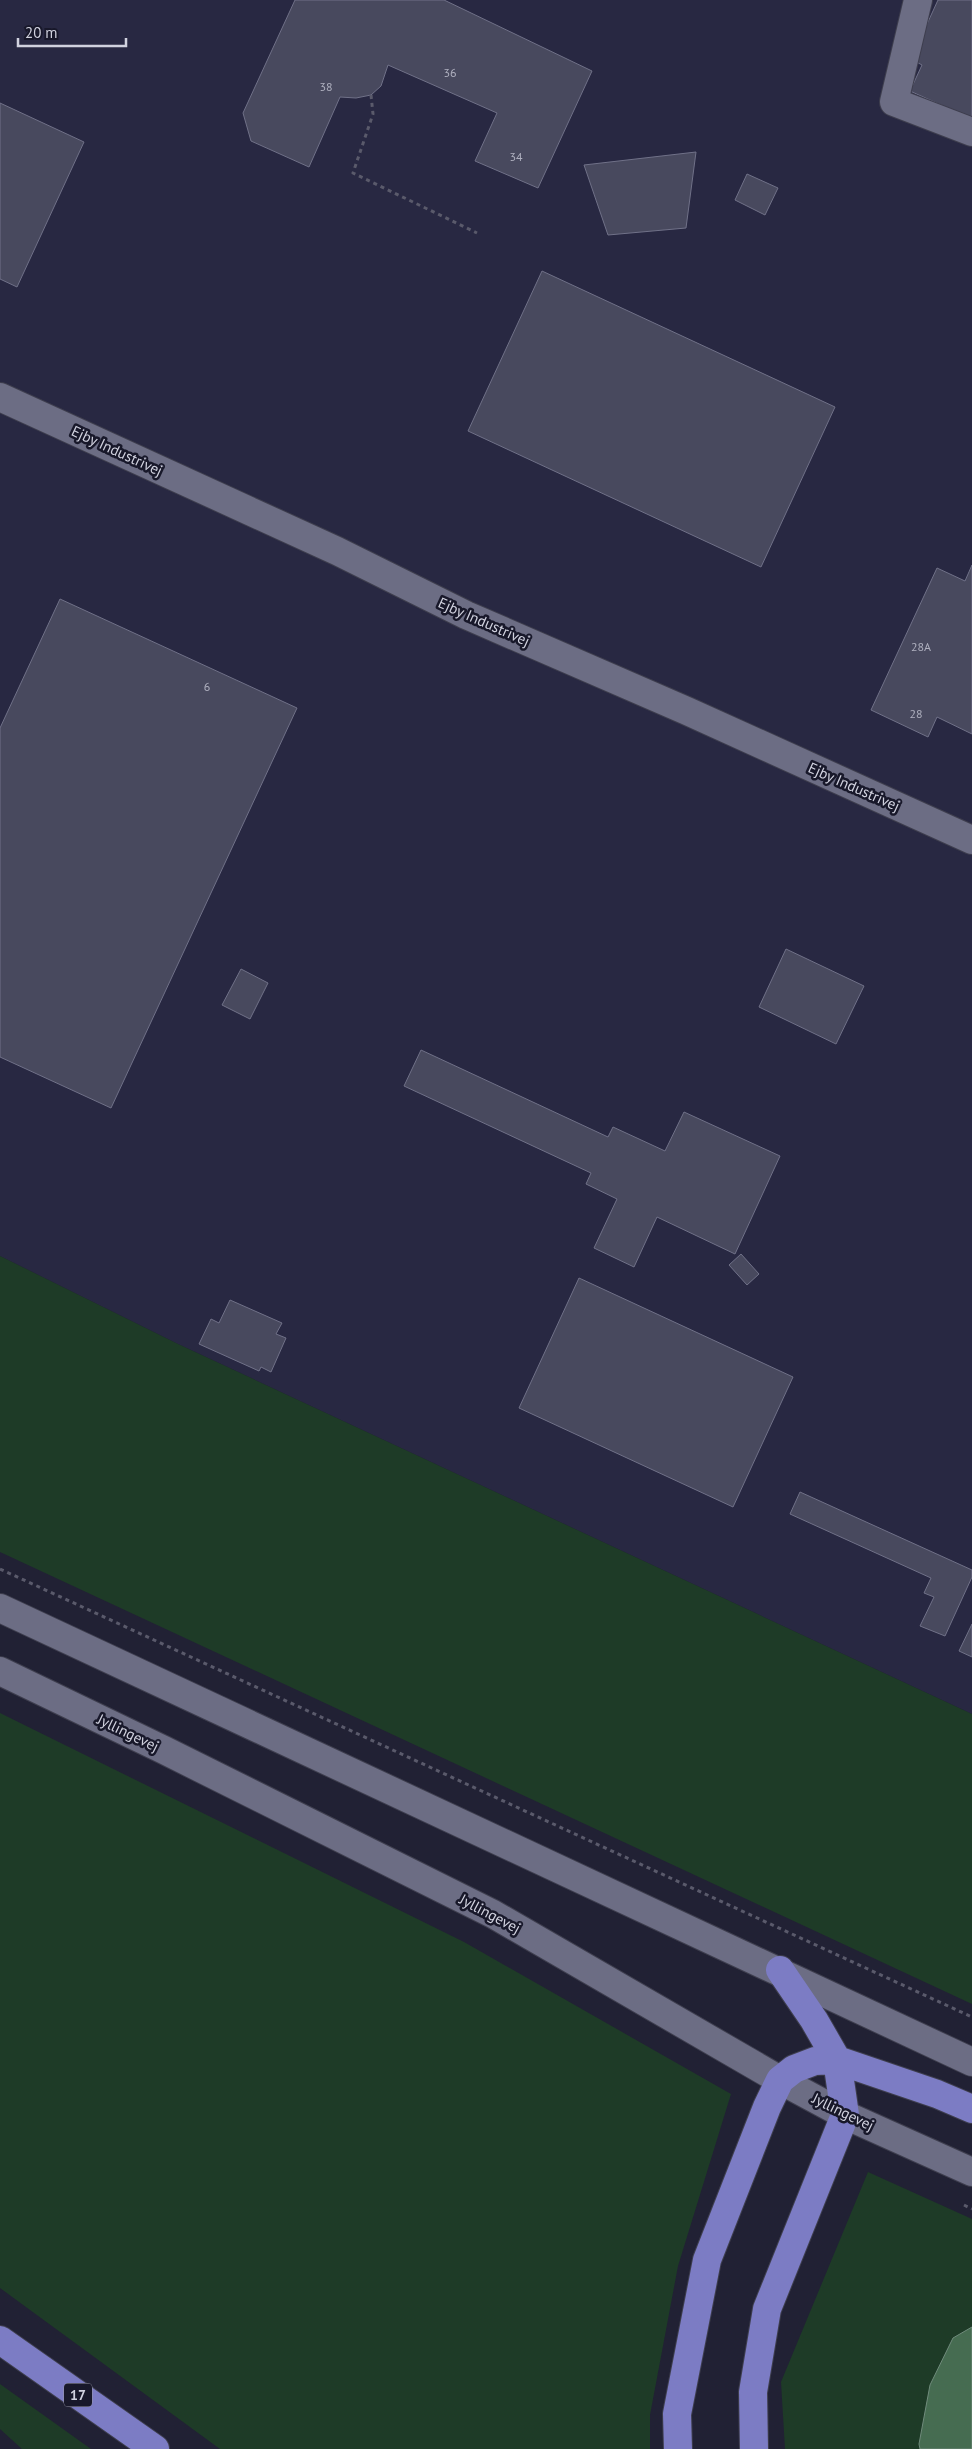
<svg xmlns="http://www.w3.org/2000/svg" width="972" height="2449" font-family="'PT Sans',sans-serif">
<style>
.built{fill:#282842}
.green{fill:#1e3b27}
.water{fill:#466c51;stroke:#708b7c}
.building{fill:#48495e;stroke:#707188}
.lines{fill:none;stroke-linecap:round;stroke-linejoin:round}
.minor-casing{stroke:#3e3e4e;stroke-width:30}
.highway-casing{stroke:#3e3e4e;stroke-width:30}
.path{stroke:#5a5a6b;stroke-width:3;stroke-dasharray:4 4;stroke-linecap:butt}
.minor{stroke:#6c6d84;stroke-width:28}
.highway{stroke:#7c7cc4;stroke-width:28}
.labels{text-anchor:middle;stroke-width:5;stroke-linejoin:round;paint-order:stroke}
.number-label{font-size:12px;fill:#afb0bf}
.shield{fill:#18182a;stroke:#9a9aa9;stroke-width:1}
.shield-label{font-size:14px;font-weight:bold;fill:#d1d2df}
.street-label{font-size:15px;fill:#d1d2df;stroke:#18182a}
</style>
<rect width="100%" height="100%" fill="#212134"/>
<!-- built -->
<path class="built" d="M0,0h972v1714l-794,-370 -178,-88z"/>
<!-- green -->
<path class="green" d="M0,1256l178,88 794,370v290l-972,-452z
M0,1713l464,229 267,152 -53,172 -28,149v34h-430l-220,-161z
M868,2172l104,47v230h-187l-4,-67z
M0,2384l91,65h-69l-22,-20z"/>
<!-- water -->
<path class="water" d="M972,2327v122h-52l-1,-5 11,-59 23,-47z"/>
<!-- building -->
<path class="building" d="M295,0h149l148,71 -54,117 -63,-27 22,-48 -109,-48 -7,21 -10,9 -15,3 -16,-1 -31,70 -58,-26 -8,-28z
M938,0h34v119l-62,-28 12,-26 -11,-6z
M0,103l84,39 -67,145 -17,-8z
M696,152l-10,76 -78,7 -24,-70z
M747,174l31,14 -13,27 -30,-15z
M542,271l293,136 -74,160 -293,-136z
M972,565v169l-35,-17 -9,20 -57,-27 66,-142 28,13z
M60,599l237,109 -186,400 -111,-51v-329z
M786,949l78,37 -28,58 -77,-37z
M241,969l27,14 -18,36 -28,-14z
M421,1050l187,87 5,-10 52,24 19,-39 96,44 -45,98 -78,-37 -23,50 -40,-19 23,-49 -31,-15 5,-11 -187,-87z
M741,1254l18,20 -12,11 -18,-20z
M579,1278l214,99 -60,130 -214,-99z
M230,1300l52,23 -6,11 10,4 -15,34 -10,-5 -2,4 -60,-27 12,-25 8,4z
M800,1492l172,78v7l-27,59 -25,-10 14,-29 -10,-4 7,-15 -141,-64z
M972,1624v33l-13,-6z"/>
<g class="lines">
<!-- minor casing -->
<g class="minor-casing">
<path id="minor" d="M918,0l-24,102 78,30
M0,397l337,154 129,64 221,96 285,129
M0,1608l972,454
M0,1671l164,79 329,164 287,166 65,35 127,57"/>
</g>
<!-- highway casing -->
<g class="highway-casing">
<path id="highway" d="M0,2340l155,109
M678,2449l-1,-35 30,-154 60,-153 13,-27 14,-11 21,-8 22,-1 100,34 35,15
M754,2449l-1,-57 14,-83 78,-194 -8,-55 -23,-40 -34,-50"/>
</g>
<!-- path -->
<path class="path" d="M371,95l2,19 -20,59 124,60
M0,1569l972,448
M964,2205l8,4"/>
<!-- minor -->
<use href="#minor" class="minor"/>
<!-- highway -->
<use href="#highway" class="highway"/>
</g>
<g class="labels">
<!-- number labels -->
<g class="number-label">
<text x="450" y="77">36</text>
<text x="326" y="91">38</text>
<text x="516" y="161">34</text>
<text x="921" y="651">28A</text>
<text x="207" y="691">6</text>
<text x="916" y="718">28</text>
</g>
<!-- shield labels -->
<rect class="shield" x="64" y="2383.5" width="28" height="23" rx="4"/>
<g class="shield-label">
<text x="78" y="2400">17</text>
</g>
<!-- street labels -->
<g class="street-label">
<text transform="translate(117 451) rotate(25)" y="5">Ejby Industrivej</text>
<text transform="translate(484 622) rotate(24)" y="5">Ejby Industrivej</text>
<text transform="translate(854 787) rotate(24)" y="5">Ejby Industrivej</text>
<text transform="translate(128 1733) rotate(26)" y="5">Jyllingevej</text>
<text transform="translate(490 1914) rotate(28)" y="5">Jyllingevej</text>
<text transform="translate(843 2112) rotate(26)" y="5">Jyllingevej</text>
</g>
</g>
<!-- scale -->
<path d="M18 38v8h108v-8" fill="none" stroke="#d1d2df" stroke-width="2.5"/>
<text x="25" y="38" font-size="15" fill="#d1d2df" stroke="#18182a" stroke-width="4" paint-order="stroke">20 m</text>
</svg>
